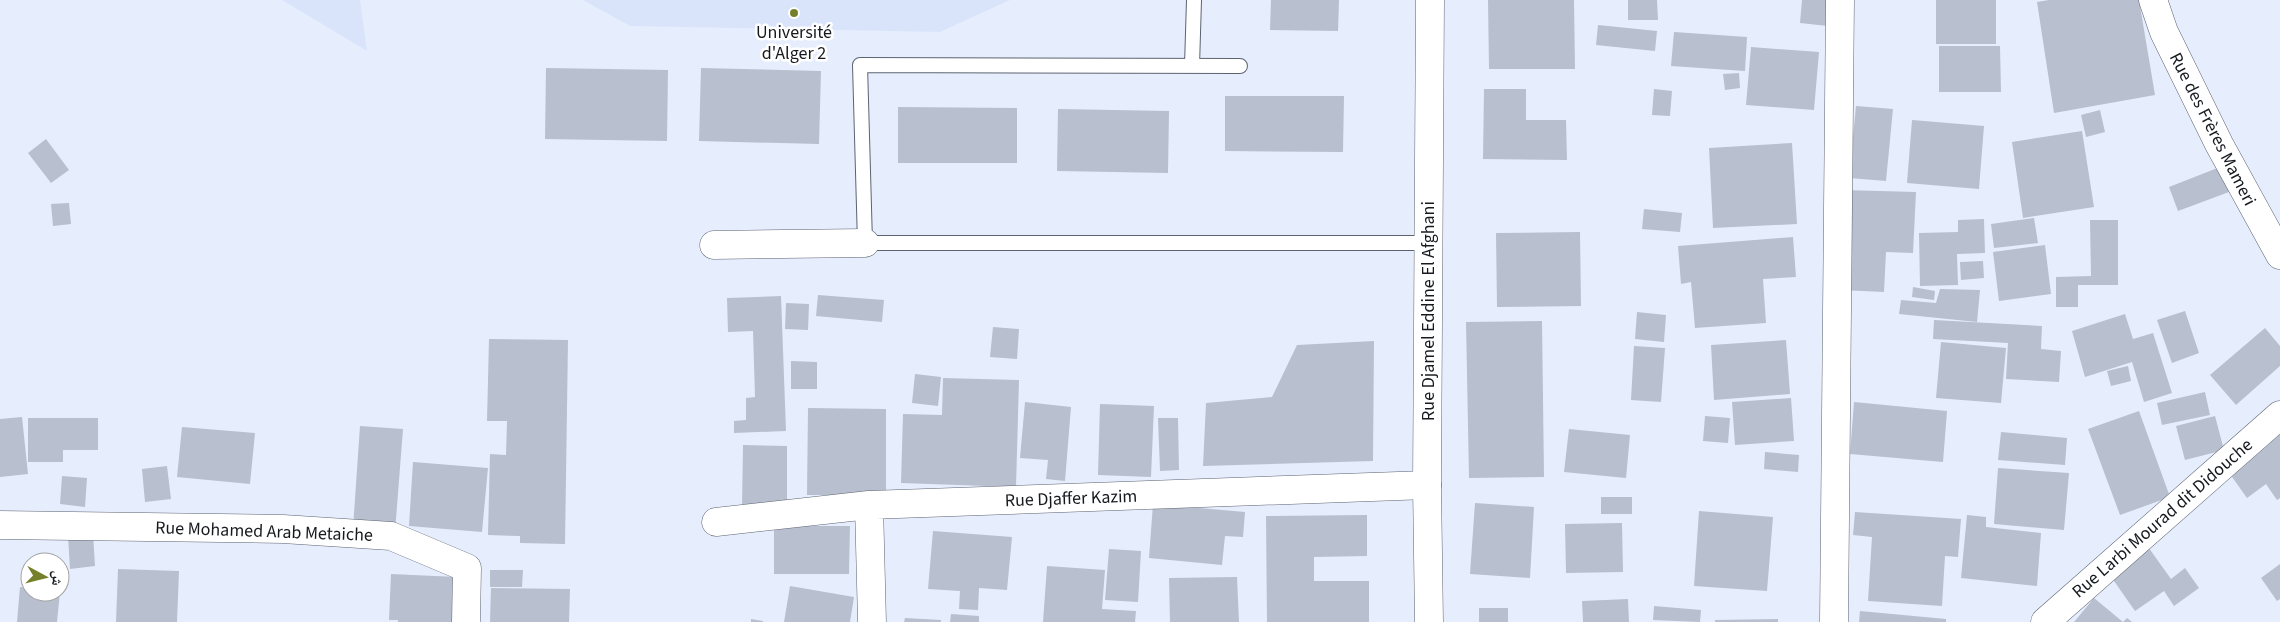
<svg xmlns="http://www.w3.org/2000/svg" width="2280" height="622" font-family="'Source Sans 3','Noto Naskh Arabic',sans-serif">
<style>
.built{fill:#d9e4fb}
.building{fill:#b8bfce}
.lines{fill:none;stroke-linecap:round;stroke-linejoin:round}
.service-casing{stroke:#5c6370;stroke-width:16}
.minor-casing{stroke:#5c6370;stroke-width:29}
.secondary-casing{stroke:#5c6370;stroke-width:29}
.service{stroke:#fff;stroke-width:14}
.minor{stroke:#fff;stroke-width:28}
.secondary{stroke:#fff;stroke-width:28}
.poi-dot{fill:#76802c;stroke:#fff;stroke-width:2}
.labels{text-anchor:middle;stroke-width:5;stroke-linejoin:round;paint-order:stroke}
.poi-label{font-size:18px;fill:#16191e;stroke:#fff}
.street-label{font-size:18px;fill:#16191e;stroke:#fff}
</style>
<rect width="100%" height="100%" fill="#e6eefe"/>
<!-- built -->
<path class="built" d="M282,0h78l7,51z
M583,0h427l-70,32 -310,-6z"/>
<!-- building -->
<path class="building" d="M1271,0h68l-1,31 -68,-1z
M1488,0h86l1,69h-86z
M1628,0h29l1,20h-30z
M1802,0h29l-3,26 -28,-3z
M1936,0h60v44h-60z
M2049,0h90l16,95 -101,18 -17,-111z
M1598,25l59,6 -2,20 -59,-6z
M1674,32l73,5 -2,34 -74,-5z
M1939,46h61l1,46h-62z
M1751,47l68,5 -5,58 -68,-5z
M546,68l122,2 -1,71 -122,-2z
M701,68l120,3 -2,73 -120,-3z
M1739,73l1,15 -15,2 -2,-16z
M1484,89h42v31h40l1,40 -84,-1z
M1654,89l18,2 -2,25 -18,-1z
M1225,96h119l-1,56 -118,-1z
M1856,106l37,3 -7,72 -37,-3z
M898,107l119,1v55h-119z
M1058,109l111,2 -1,62 -111,-2z
M2100,110l5,22 -19,5 -5,-22z
M1912,120l72,6 -5,63 -72,-6z
M2082,131l12,76 -71,11 -11,-76z
M46,139l23,31 -18,13 -23,-30z
M1792,143l5,81 -84,4 -4,-80z
M2220,167l9,25 -51,19 -9,-24z
M1843,190l73,2 -3,61 -27,-1 -2,40 -44,-2z
M69,203l2,21 -18,2 -2,-22z
M1644,209l38,4 -2,19 -38,-3z
M2034,218l4,25 -44,5 -3,-24z
M1984,219l1,34 -28,1 1,31 -38,1 -1,-53 39,-1v-12z
M2090,220h28v65h-40v22h-22v-30l35,-1z
M1580,232l1,74 -84,1 -1,-74z
M1793,237l3,40 -33,2 3,44 -71,5 -4,-46 -10,2 -3,-38z
M2045,245l6,49 -52,7 -6,-49z
M1983,261l1,17 -23,2 -1,-18z
M1913,287l22,4 -1,9 -22,-3z
M1940,289l40,1 -3,32 -78,-8 2,-14 35,3z
M818,295l66,5 -2,22 -66,-6z
M781,296l5,135 -52,2v-12l12,-1v-22l9,-1 -2,-66 -25,1 -1,-34z
M786,303l23,1 -1,26 -23,-1z
M2185,311l14,42 -27,10 -15,-43z
M1637,312l29,3 -2,27 -29,-3z
M2125,314l8,25 20,-6 19,60 -28,9 -12,-40 -47,15 -13,-46z
M1934,320l108,6 -1,23 20,2 -2,31 -53,-3 2,-36 -75,-4z
M1542,321l2,156 -75,1 -3,-156z
M993,327l26,2 -2,30 -27,-2z
M2265,328l15,18v20l-44,39 -26,-30z
M489,339l79,1 -3,204 -45,-1v-7l-32,-1 2,-81 16,1 1,-34h-20z
M1786,340l4,54 -76,6 -3,-55z
M1374,341l-1,120 -170,5 3,-63 66,-6 25,-52z
M1941,342l65,6 -5,55 -65,-5z
M1634,346l31,2 -4,54 -30,-2z
M791,361l26,1v27h-26z
M2128,366l3,15 -20,5 -4,-15z
M915,374l26,3 -3,29 -26,-3z
M943,378l76,2 -3,107 -115,-4 2,-69 39,1z
M2205,392l5,23 -48,10 -5,-22z
M1791,398l3,43 -59,4 -3,-43z
M1025,402l46,5 -6,74 -19,-2 2,-19 -28,-2z
M1854,402l93,9 -4,51 -93,-8z
M1100,404l54,2 -3,71 -53,-2z
M808,408l78,1v86h-79z
M2139,411l31,86 -50,18 -32,-86z
M1705,416l25,2 -2,25 -25,-2z
M2215,416l9,34 -39,10 -9,-34z
M22,417l6,57 -28,3v-58z
M28,418h70v32h-35v12h-35z
M1158,418h20l1,52 -19,1z
M360,426l43,3 -8,103 -42,-4z
M182,427l73,6 -5,51 -73,-7z
M1569,429l61,6 -4,43 -62,-6z
M2001,432l66,6 -2,27 -67,-5z
M2280,433v65l-3,2 -11,-16 -19,14 -22,-31z
M743,445l44,1v62l-45,-1z
M1765,452l34,3 -1,17 -34,-3z
M413,462l75,6 -6,64 -73,-6z
M167,466l4,33 -26,3 -3,-33z
M1998,468l71,5 -5,57 -70,-6z
M62,476l25,2 -2,29 -25,-3z
M1601,497h31v17h-31z
M1475,503l59,4 -4,71 -60,-4z
M1153,504l92,8 -2,25 -18,-1 -3,29 -73,-7z
M1699,511l74,6 -6,74 -73,-5z
M1855,512l106,7 -3,38 -13,-1 -3,50 -74,-5 4,-64 -19,-2z
M1367,515v41l-53,1v24h55v41h-102l-1,-106z
M1967,515l19,2v10l55,6 -4,53 -76,-8z
M774,518l27,8h49l-1,48h-75z
M1622,523l1,49 -57,1 -1,-49z
M933,531l79,6 -5,53 -28,-2 -1,22 -19,-1 1,-18 -32,-2z
M93,534l2,32 -25,3 -2,-33z
M2146,544l25,35 14,-11 14,20 -25,18 -10,-15 -29,20 -28,-40z
M1109,549l32,2 -3,51 -33,-2z
M2280,564v35l-3,2 -16,-23z
M1047,566l58,4 -3,39 34,2 -1,11h-92z
M118,569l61,2 -2,51h-61z
M490,570h33l-1,17h-32z
M391,574l66,3 -2,45h-57v-2h-9z
M1237,577l2,45h-69l-1,-44z
M790,586l64,11 -4,25h-66z
M20,587l10,1v4h30l-3,30h-40z
M491,588l79,1 -1,33h-79z
M2094,598l29,24 4,-4 5,4h-58z
M1628,599l1,23h-46l-1,-21z
M1654,606l47,4 -1,12 -47,-2z
M1479,608h29v14h-29z
M1860,611l86,8v3h-87z
M951,614l28,2v6h-29z
M905,618l36,2v2h-37z
M751,619l12,2v1h-12z
M1778,619v3h-63v-2z"/>
<g class="lines">
<!-- service casing -->
<g class="service-casing">
<path id="service" d="M1192,66l2,-66
M1240,66l-380,-1 5,178h563"/>
</g>
<!-- minor casing -->
<g class="minor-casing">
<path id="minor" d="M2153,0l11,32 55,112 61,111
M714,245l151,-2
M869,505l3,117
M716,522l153,-17 558,-20
M0,525l283,4 108,7 76,32 -1,54
M1834,622l6,-622
M2045,622l235,-207"/>
</g>
<!-- secondary casing -->
<g class="secondary-casing">
<path id="secondary" d="M1429,622l-2,-137 3,-485"/>
</g>
<!-- service -->
<use href="#service" class="service"/>
<!-- minor -->
<use href="#minor" class="minor"/>
<!-- secondary -->
<use href="#secondary" class="secondary"/>
</g>
<!-- markers -->
<circle class="poi-dot" cx="794" cy="13" r="5"/>
<g class="labels">
<!-- poi labels -->
<g class="poi-label">
<text x="794" y="38">Université<tspan x="794" dy="21">d'Alger 2</tspan></text>
</g>
<!-- street labels -->
<g class="street-label">
<text transform="translate(2213 129) rotate(63)" y="6">Rue des Frères Mameri</text>
<text transform="translate(1428 311) rotate(-90)" y="6">Rue Djamel Eddine El Afghani</text>
<text transform="translate(1071 498) rotate(-2)" y="6">Rue Djaffer Kazim</text>
<text transform="translate(2162 518) rotate(-41)" y="6">Rue Larbi Mourad dit Didouche</text>
<text transform="translate(264 531) rotate(2)" y="6">Rue Mohamed Arab Metaiche</text>
</g>
</g>
<!-- north arrow -->
<g transform="translate(45 577) rotate(97)"><circle r="24" fill="#ffffff" stroke="#a2a3a5"/>
<path d="M0-4L9 19L0 12L-9 19Z" fill="#76802c"/>
<text y="-8" font-size="14" font-weight="bold" text-anchor="middle" fill="#16191e">ش</text>
</g>
</svg>
